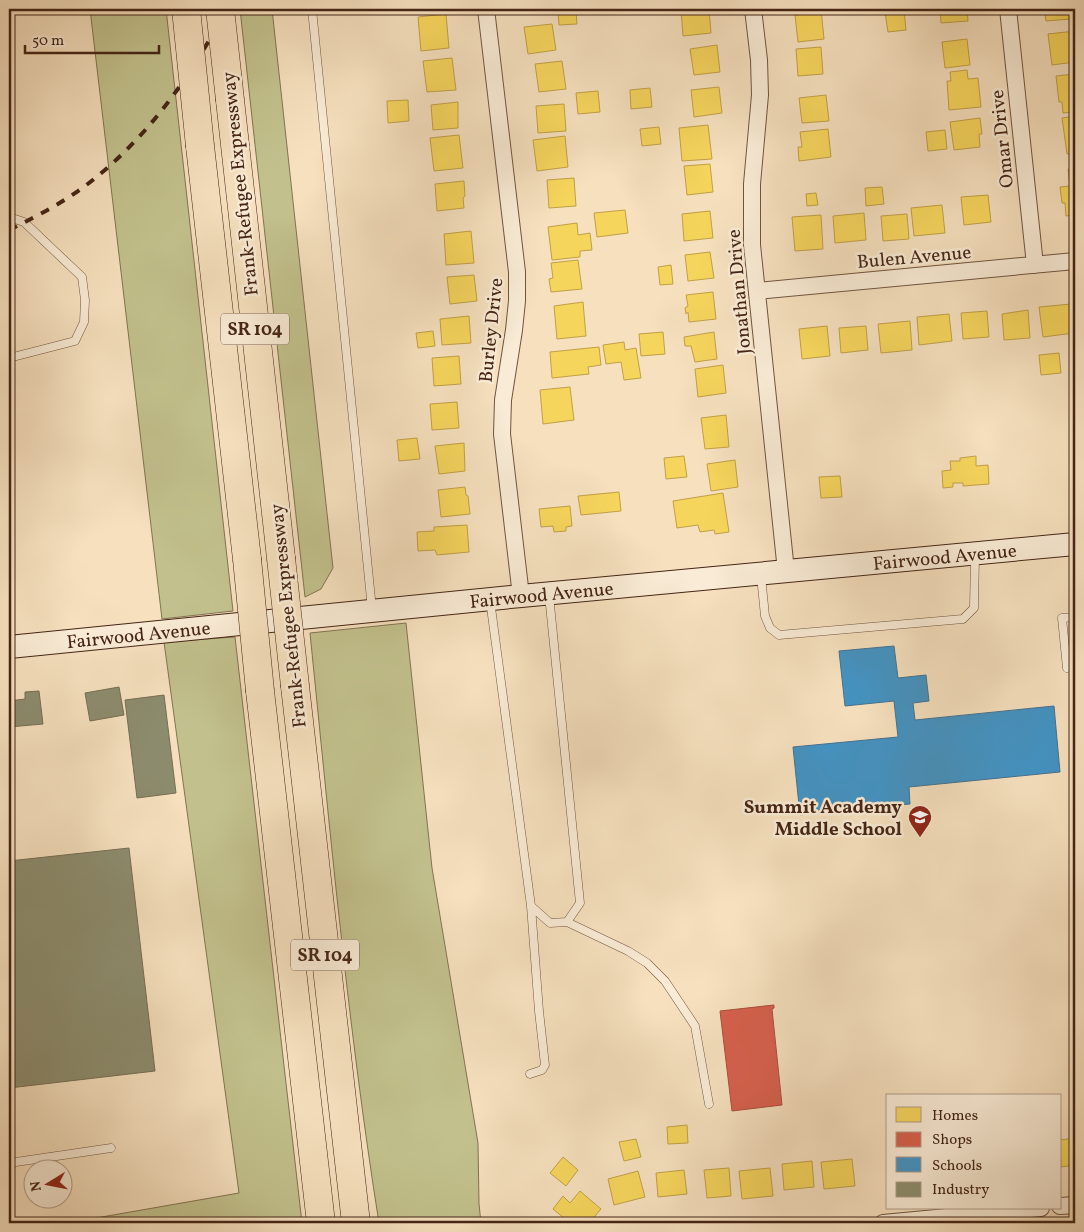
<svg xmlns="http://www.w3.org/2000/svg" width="1084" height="1232" font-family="Vollkorn,serif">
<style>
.green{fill:#c2c18d;stroke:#847352}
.homes{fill:#f6d55c;stroke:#c1a047}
.shops{fill:#d6604d;stroke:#aa4e3c}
.schools{fill:#4393c3;stroke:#44728f}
.industry{fill:#8c8c6e;stroke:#776d54}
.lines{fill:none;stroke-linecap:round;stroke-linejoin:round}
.lane-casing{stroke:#715440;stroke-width:9}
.street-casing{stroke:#715440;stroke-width:18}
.secondary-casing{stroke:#452516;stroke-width:24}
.highway-casing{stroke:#452516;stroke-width:29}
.lane{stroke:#f9ebd5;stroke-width:8}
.street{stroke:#f9ebd5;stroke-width:16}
.secondary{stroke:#f9ebd5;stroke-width:22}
.highway{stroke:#f6e0be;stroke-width:28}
.rail{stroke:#452516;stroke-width:4;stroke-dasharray:9 9;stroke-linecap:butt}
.highway-bridge-casing{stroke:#452516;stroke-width:29;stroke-linecap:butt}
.highway-bridge{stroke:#f6e0be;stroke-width:28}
.labels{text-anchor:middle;stroke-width:5;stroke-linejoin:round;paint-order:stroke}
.shield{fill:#f9ebd5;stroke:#7b604f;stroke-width:1}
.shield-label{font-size:18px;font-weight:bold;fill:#452516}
.street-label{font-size:19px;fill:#452516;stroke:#f9ebd5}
.poi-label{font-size:19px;font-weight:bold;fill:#452516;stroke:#f9ebd5;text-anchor:end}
</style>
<rect width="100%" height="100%" fill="#f6e0be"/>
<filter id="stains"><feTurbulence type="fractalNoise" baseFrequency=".004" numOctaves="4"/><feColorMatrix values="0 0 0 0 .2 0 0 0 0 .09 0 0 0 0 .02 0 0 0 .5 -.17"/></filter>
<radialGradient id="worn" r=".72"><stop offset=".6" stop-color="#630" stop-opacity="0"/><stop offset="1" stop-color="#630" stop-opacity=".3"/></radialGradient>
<!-- green -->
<path class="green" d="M90,9h76l67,602 -71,8z
M240,9h32l61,559 -12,21 -16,8z
M406,623l26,245 46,275 1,61 2,19h-102c-31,-195 -49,-393 -69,-590z
M235,637l67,586h-229v-1l166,-29 -75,-551z"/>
<!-- homes -->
<path class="homes" d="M681,9h28l2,24 -28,3z
M821,9l3,30 -26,3 -3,-27 23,-2 -1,-3z
M940,9h27l1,12 -27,2z
M1044,9h26l1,10 -25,2z
M904,10l2,20 -18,2 -3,-20z
M576,11l1,13 -18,1 -1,-13z
M446,14l3,34 -28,3 -3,-34z
M552,24l4,26 -28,4 -4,-27z
M1075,31v31l-23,3 -4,-31z
M967,39l3,26 -25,3 -3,-26z
M717,45l3,27 -26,3 -4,-26z
M821,47l2,27 -25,2 -2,-27z
M452,58l4,32 -29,2 -4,-31z
M562,61l4,28 -27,3 -4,-28z
M967,70l1,9 10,-1 3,29 -32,3 -2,-29h4l-1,-9z
M1075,74v38l-12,1 -1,-11h-3l-3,-26z
M719,87l3,26 -28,4 -3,-27z
M650,88l2,19 -21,2 -1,-19z
M598,91l2,21 -22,2 -2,-21z
M826,95l3,26 -27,2 -3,-25z
M408,100l1,21 -21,2 -1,-22z
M458,102v26l-25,2 -2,-25z
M564,104l2,27 -28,2 -2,-27z
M1075,116v37l-8,1 -5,-36z
M980,118l2,16h-3l1,13 -26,3 -4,-28z
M708,125l4,34 -30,2 -3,-33z
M659,127l2,17 -19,2 -2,-17z
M828,129l3,28 -32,4 -1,-14h4l-2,-15z
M945,130l2,19 -19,2 -2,-19z
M459,135l4,33 -29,3 -4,-33z
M565,136l3,31 -31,4 -4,-31z
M710,164l3,28 -26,3 -3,-29z
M1075,168v47l-9,1 -1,-13h-3l-2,-16 10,-1 -2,-17z
M574,178l2,28 -27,2 -2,-28z
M464,181l1,15 -2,2 1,10 -27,3 -2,-27z
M882,187l2,17 -18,2 -1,-18z
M816,193l2,12 -11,1 -1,-12z
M988,195l3,27 -27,3 -3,-28z
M942,205l3,28 -31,3 -3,-28z
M625,210l3,23 -31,4 -3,-24z
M710,211l3,27 -29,3 -2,-27z
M864,213l2,27 -31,3 -2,-27z
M907,214l2,25 -26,2 -2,-25z
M821,215l2,34 -28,2 -3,-34z
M577,223l1,12 12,-2 2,17 -12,1v6l-28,3 -4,-33z
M471,231l3,32 -28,2 -2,-31z
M710,252l4,26 -26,3 -3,-26z
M578,260l4,29 -31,3 -2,-13 4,-1 -2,-15z
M671,265l2,19 -13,1 -2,-18z
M474,275l3,26 -27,3 -3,-27z
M713,292l3,27 -27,3 -1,-10 -2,2 -1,-6 3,-2 -2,-11z
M583,302l3,34 -29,3 -3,-33z
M1071,304l3,29 -31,4 -4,-30z
M1028,310l2,28 -26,2 -2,-26z
M987,311l2,26 -26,2 -2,-26z
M949,314l3,27 -33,4 -2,-28z
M469,316l2,27 -29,2 -2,-26z
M910,321l2,29 -31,3 -3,-29z
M827,326l3,30 -28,3 -3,-30z
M866,326l2,24 -27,3 -2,-25z
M433,331l2,15 -17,2 -2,-15z
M663,332l2,22 -24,2 -2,-22z
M714,332l3,27 -22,3 -4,-16h-6l-1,-9z
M624,342l1,8 11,-2 5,30 -17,2 -3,-18 -15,2 -3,-19z
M599,347l2,18 -13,2 1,7 -37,4 -2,-26z
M1059,353l2,20 -20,2 -2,-20z
M459,356l2,28 -27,2 -2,-28z
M723,365l3,28 -28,4 -3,-28z
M570,387l4,33 -31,4 -3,-34z
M457,402l2,26 -27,2 -2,-26z
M726,415l3,32 -24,2 -4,-31z
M417,438l3,21 -21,2 -2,-21z
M464,443l1,28 -26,3 -4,-28z
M684,456l3,21 -21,2 -2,-21z
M976,456v10l12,-1 1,19 -26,2v-3h-10v4l-10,1 -1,-17 9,-1 -1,-9h10v-3z
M735,460l3,27 -27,4 -4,-27z
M840,476l2,21 -21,1 -2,-21z
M465,487l1,8 2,1 2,18 -29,3 -3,-27z
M619,492l2,19 -40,4 -3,-19z
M723,493l6,39 -14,2 -1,-4 -14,2 -2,-7 -21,3 -4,-27z
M570,506l2,20 -6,1v4l-12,1 -1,-6 -12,1 -2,-18z
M467,525l2,27 -32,3 -2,-5 -17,1 -1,-19 17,-1v-4z
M687,1125l1,18 -20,1 -1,-17z
M1075,1138v27l-14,2 -1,-27z
M636,1139l5,18 -17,4 -5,-19z
M563,1157l15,13 -12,16 -16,-13z
M852,1159l3,27 -31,3 -3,-27z
M812,1161l2,26 -30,3 -2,-26z
M729,1168l2,28 -24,2 -3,-28z
M770,1168l3,28 -31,3 -3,-28z
M684,1170l3,24 -29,3 -2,-24z
M638,1171l7,26 -31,8 -6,-26z
M580,1191l21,18 -12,14h-19l-17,-14 10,-13 7,7z"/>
<!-- shops -->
<path class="shops" d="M774,1005v3l-2,1 10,96 -50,6 -12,-100z"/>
<!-- schools -->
<path class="schools" d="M894,646l4,32 28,-3 3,26 -16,2 2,17 139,-14 6,66 -151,15 1,17 -110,11 -7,-68 105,-10 -4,-36 -49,5 -6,-55z"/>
<!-- industry -->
<path class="industry" d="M119,687l5,28 -34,6 -5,-28z
M39,691l4,33 -34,3v-26l16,-2v-7z
M164,695l12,98 -39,5 -12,-98z
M129,848l26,223 -146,17v-227z"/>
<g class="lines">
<!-- lane casing -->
<g class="lane-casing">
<path id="lane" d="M312,9l60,600
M9,217l15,5 58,55 3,23 -1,22 -9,19 -66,17
M761,576l4,40 5,12 9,7 184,-16 11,-11 1,-53
M490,600l41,306 19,17 17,-1 13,-19 -31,-308
M1075,617l-13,1 5,50 8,-2
M9,626l2,19
M567,922l61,29 19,12 18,18 30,45 14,78
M530,1074l12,-4 3,-5 -6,-54 -8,-105
M9,1163l102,-15"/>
</g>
<!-- street casing -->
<g class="street-casing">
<path id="street" d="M486,9l31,263v29l-3,29 -11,70 -1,34 19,162
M753,9l6,51 1,35 -8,89v61l34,326
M1008,9l27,256
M757,291l318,-30
M1060,1206l15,-1
M883,1223l158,-15"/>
</g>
<!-- secondary casing -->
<g class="secondary-casing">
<g id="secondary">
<path id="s1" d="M9,647l512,-51 554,-52"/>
</g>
</g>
<!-- highway casing -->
<g class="highway-casing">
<path id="highway" d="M230,100l51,458
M200,146l47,413
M295,686l61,537
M260,691l61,532"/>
</g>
<!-- lane -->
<use href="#lane" class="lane"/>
<!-- street -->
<use href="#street" class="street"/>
<!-- secondary -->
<use href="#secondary" class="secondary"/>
<!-- highway -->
<use href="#highway" class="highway"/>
<!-- rail -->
<path class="rail" d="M9,230c26,-13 52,-26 76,-44 61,-46 107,-110 141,-177"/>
<!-- highway-bridge casing -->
<g class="highway-bridge-casing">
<path id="highway-bridge" d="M186,9l14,137
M220,9l10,91
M281,558l14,128
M247,559l13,132"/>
</g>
<!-- highway-bridge -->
<use href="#highway-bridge" class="highway-bridge"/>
</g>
<!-- icons -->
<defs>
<g id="school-pin" transform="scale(1.25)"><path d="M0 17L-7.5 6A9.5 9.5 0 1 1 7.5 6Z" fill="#8f2418" stroke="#f9ebd5"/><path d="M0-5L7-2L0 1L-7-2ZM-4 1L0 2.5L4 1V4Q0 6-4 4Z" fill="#fff"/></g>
</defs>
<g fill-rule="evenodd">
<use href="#school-pin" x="920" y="817"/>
</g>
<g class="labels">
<!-- shield labels -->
<g class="shield">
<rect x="221" y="313.5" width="68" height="31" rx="4"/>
<rect x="291" y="939.5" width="68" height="31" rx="4"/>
</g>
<g class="shield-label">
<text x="255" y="335">SR 104</text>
<text x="325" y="961">SR 104</text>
</g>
<!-- street labels -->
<g class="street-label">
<text transform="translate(1001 139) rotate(-96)" y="7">Omar Drive</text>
<text transform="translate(239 184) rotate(-96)" y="7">Frank-Refugee Expressway</text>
<text transform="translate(914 256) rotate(-5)" y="7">Bulen Avenue</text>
<text transform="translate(738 292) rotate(-95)" y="7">Jonathan Drive</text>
<text transform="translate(490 330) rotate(-84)" y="7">Burley Drive</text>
<text dy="7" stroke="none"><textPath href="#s1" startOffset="940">Fairwood Avenue</textPath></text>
<text dy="7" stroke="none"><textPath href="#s1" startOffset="535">Fairwood Avenue</textPath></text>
<text transform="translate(287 616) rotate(-96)" y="7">Frank-Refugee Expressway</text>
<text dy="7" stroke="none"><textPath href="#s1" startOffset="130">Fairwood Avenue</textPath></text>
</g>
<!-- poi labels -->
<g class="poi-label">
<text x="902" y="813">Summit Academy<tspan x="902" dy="22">Middle School</tspan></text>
</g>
</g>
<!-- margin -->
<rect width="1084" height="1232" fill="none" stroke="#f6e0be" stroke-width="30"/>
<rect x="10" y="10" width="1064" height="1212" fill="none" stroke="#452516" stroke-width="2.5"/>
<rect x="15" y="15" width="1054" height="1202" fill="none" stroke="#452516"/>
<!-- legend -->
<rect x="886" y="1094" width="175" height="115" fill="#f9ebd5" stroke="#b19c89"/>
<rect x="896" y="1107" width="25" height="15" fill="#f6d55c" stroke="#b19c89"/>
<text x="932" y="1120" font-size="15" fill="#452516">Homes</text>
<rect x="896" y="1132" width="25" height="15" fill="#d6604d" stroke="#b19c89"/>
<text x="932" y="1144" font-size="15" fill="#452516">Shops</text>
<rect x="896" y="1157" width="25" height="15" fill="#4393c3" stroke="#b19c89"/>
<text x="932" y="1170" font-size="15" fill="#452516">Schools</text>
<rect x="896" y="1182" width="25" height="15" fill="#8c8c6e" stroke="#b19c89"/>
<text x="932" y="1194" font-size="15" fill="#452516">Industry</text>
<!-- north arrow -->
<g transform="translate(48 1184) rotate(260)"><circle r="24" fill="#f9ebd5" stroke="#b19c89"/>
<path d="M0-4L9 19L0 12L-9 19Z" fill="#8f2418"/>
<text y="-8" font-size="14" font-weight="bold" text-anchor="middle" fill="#452516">N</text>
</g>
<!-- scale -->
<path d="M25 45v8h134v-8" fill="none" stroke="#452516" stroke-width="2.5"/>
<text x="32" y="45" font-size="15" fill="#452516" stroke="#f9ebd5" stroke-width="4" paint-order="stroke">50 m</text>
<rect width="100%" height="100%" filter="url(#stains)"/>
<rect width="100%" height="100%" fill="url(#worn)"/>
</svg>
